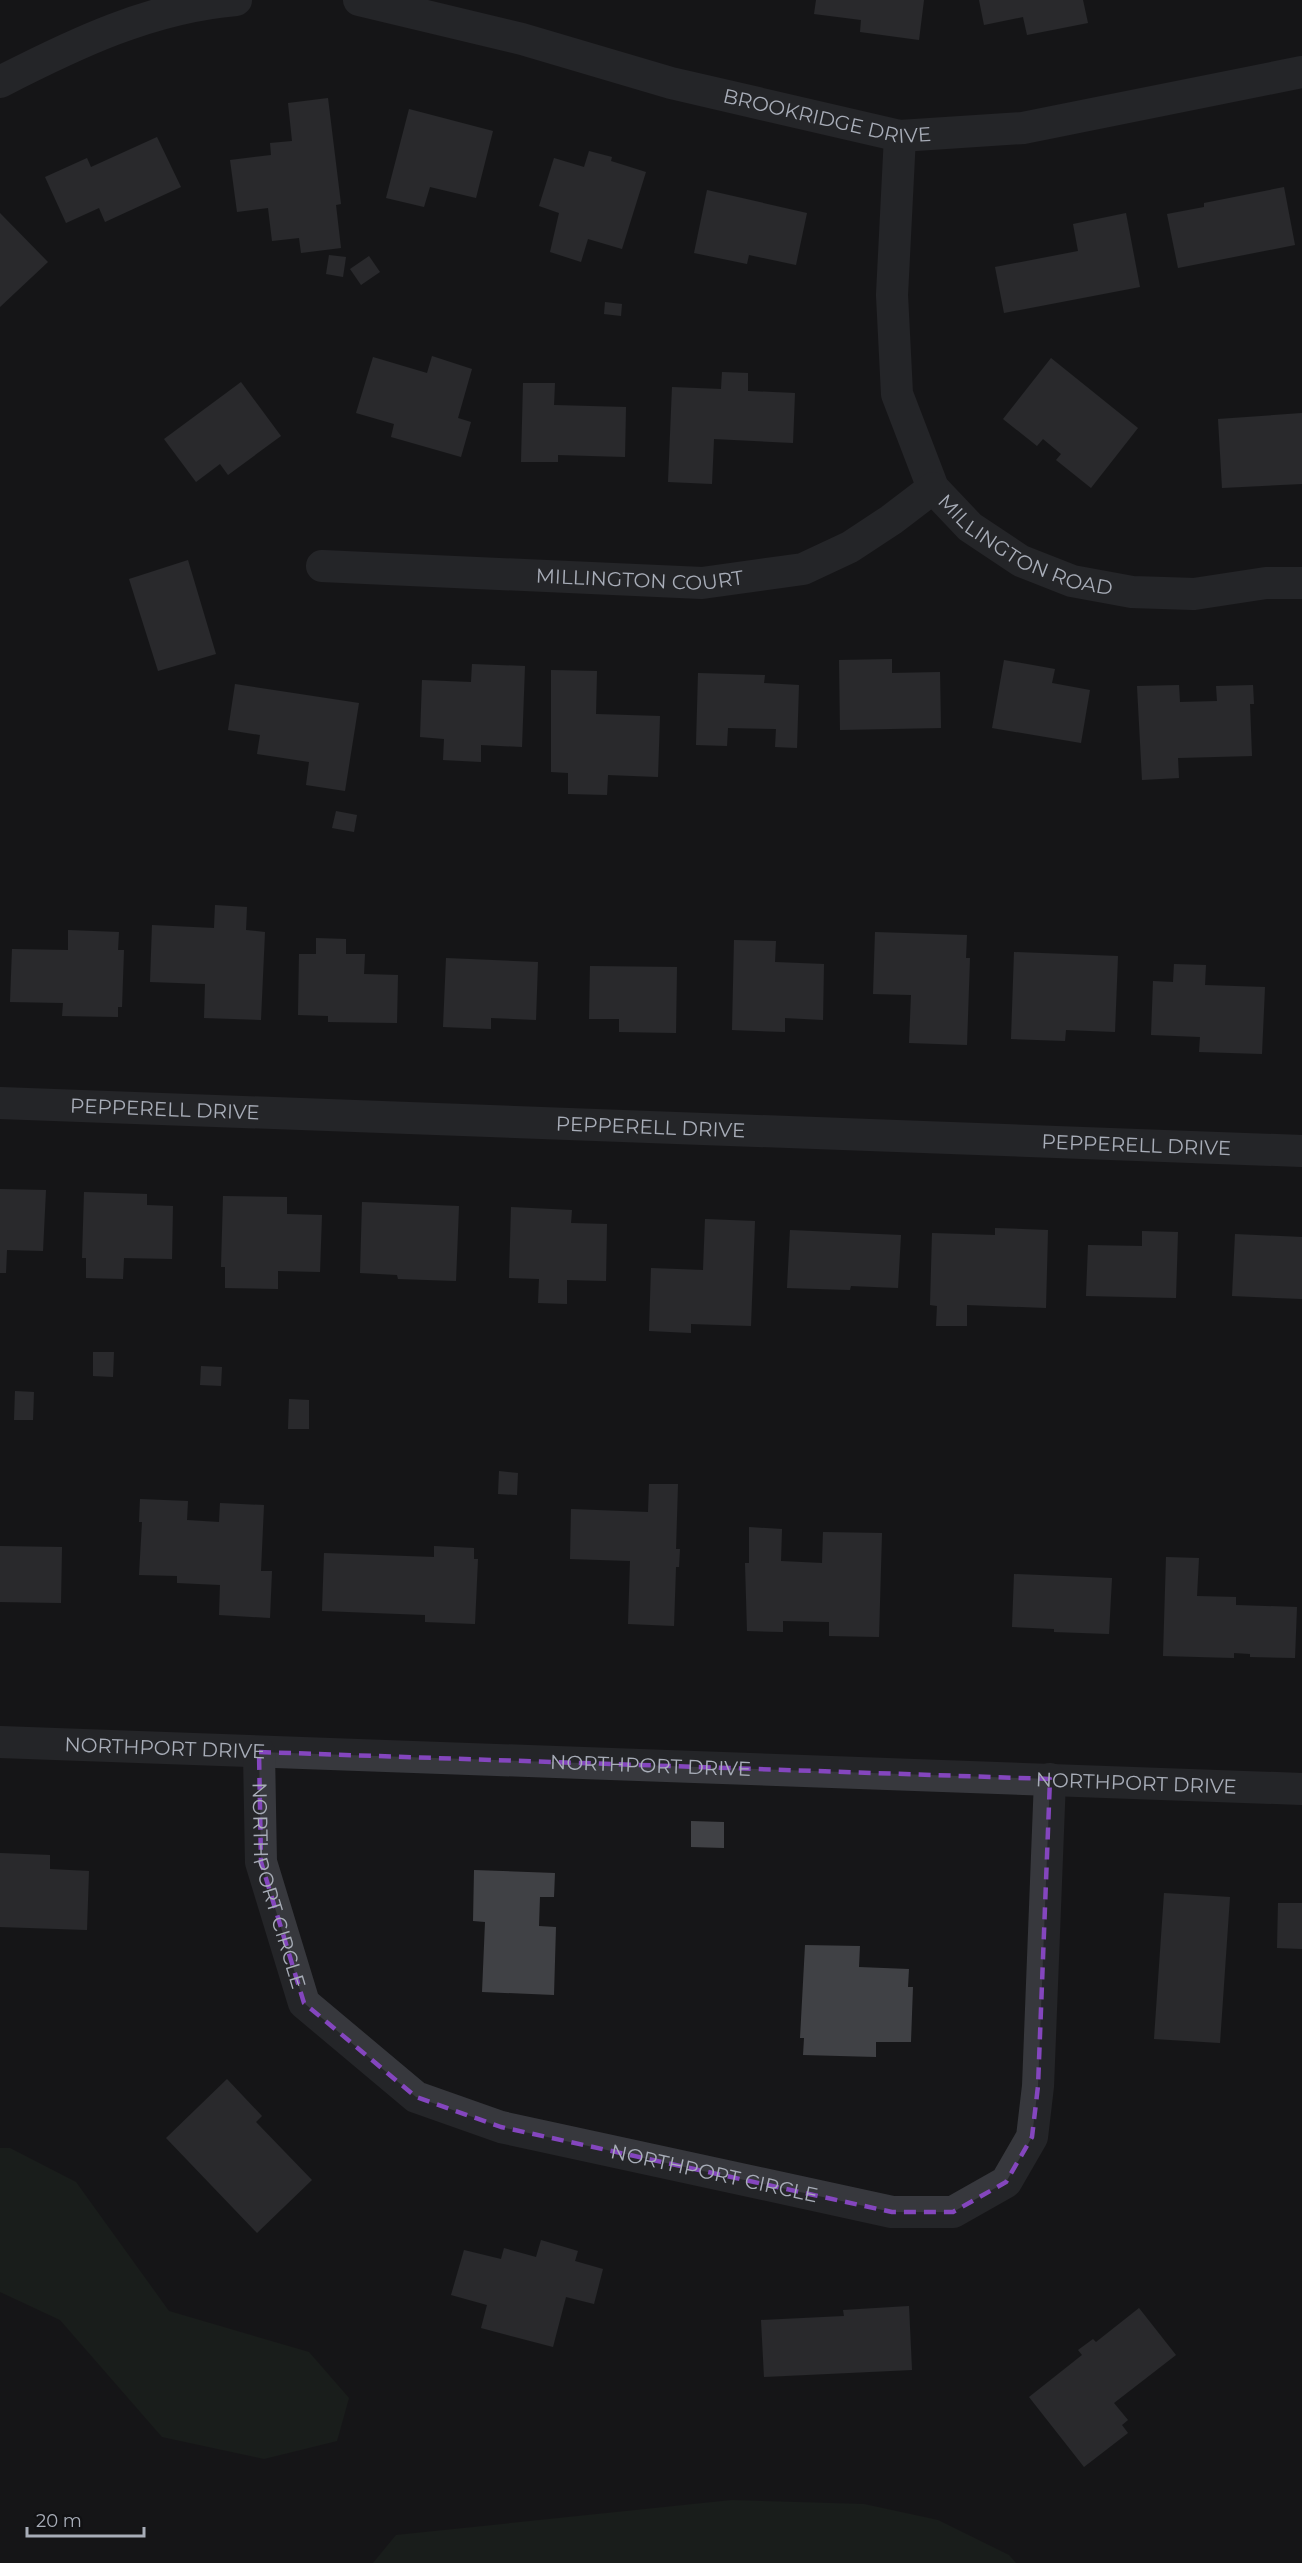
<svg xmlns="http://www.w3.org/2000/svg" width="1302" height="2563" font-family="Montserrat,sans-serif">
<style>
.green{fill:#1e261f}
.building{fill:#404145}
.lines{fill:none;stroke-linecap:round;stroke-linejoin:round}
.street{stroke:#37383d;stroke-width:32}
.marked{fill:none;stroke:#8446be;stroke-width:4.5;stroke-dasharray:12 8;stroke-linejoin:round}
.labels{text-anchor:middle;stroke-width:4.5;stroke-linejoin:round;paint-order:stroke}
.street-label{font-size:20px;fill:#a8adb8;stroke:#111113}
</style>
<rect width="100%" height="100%" fill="#161618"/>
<!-- green -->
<path class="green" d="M0,2148h10l66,34 93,129 140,41 40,46 -12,43 -73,18 -102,-22 -102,-117 -60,-28z
M732,2500l132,4 74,16 71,35 7,8h-643l23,-28z"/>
<!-- building -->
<path class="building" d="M816,0h108l-5,40 -59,-8 1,-12 -47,-6z
M979,0h104l5,23 -61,12 -4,-18 -39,8z
M328,98l13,106 -5,1 5,43 -40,5 -2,-15 -27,3 -4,-33 -31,4 -7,-52 41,-5 -1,-12 22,-2 -4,-38z
M409,109l84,22 -17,67 -46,-11 -6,20 -38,-9z
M157,137l24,50 -76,35 -6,-14 -33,15 -21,-46 42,-19 4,9z
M589,151l23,6 -1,4 35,11 -24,77 -34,-10 -7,23 -31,-10 9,-39 -20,-7 15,-48 30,9z
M1284,187l11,58 -117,23 -11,-54 37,-7v-4z
M707,190l100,23 -11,52 -47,-10 -2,9 -53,-11z
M0,213l48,49 -48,45z
M1126,213l14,74 -136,26 -9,-46 83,-16 -5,-27z
M329,255l17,2 -3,20 -17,-3z
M369,256l11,16 -19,13 -11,-16z
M605,302l17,2 -1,12 -17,-2z
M432,356l40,13 -14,49 13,4 -10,35 -70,-20 3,-13 -38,-11 17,-56 54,16z
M1051,358l87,70 -47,60 -35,-28 5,-6 -18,-15 -6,7 -34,-27z
M722,372l26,1v18l47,2 -2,50 -79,-4 -2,45 -44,-2 4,-95 49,2z
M241,382l40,54 -53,39 -8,-11 -24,18 -32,-43z
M523,383h32l-1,22 72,2 -1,50 -67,-2v7h-37z
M1302,413v71l-80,4 -4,-69z
M188,560l28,94 -58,17 -29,-92z
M892,659v14l48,-1 1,56 -101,2 -1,-70z
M1004,660l51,9 -3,14 38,7 -9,53 -89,-15z
M472,664l53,2 -3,81 -41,-2v17l-38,-2 1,-21 -24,-2 2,-57 49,2z
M551,670l46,1 -1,43 64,2 -2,61 -50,-2 -1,20 -39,-1v-21l-17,-1z
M698,673l67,2 -1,8 35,2 -2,63 -22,-1 1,-18 -48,-1 -1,18 -31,-1z
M235,684l124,19 -14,88 -39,-6 3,-23 -52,-8 3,-19 -32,-5z
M1179,685l1,17 37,-1 -1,-15 37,-1 1,19h-4l2,52 -74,2 1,20 -37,2 -5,-94z
M336,811l21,4 -3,17 -22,-4z
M215,905l32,2 -1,23 19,2 -4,88 -57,-2 1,-34 -55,-2 2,-57 62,3z
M68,930l51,2 -1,18h6l-2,57h-4v10l-56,-1 1,-13 -53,-1 2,-53 56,1z
M875,932l92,3 -1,23h4l-3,87 -58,-2 2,-48 -38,-1z
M316,938l30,1v15h19l-1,20 34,1 -1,48 -69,-1v-6l-30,-1 1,-61h17z
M734,940l42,1 -1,21 49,2 -1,56 -38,-2v14l-53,-2z
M1014,952l104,4 -3,76 -49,-2 -1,11 -54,-2z
M446,958l92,4 -2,58 -45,-2v11l-48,-2z
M1174,964l32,1 -1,20 60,2 -3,67 -63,-2 1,-15 -49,-2 2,-54 20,1z
M590,966l87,1 -1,66 -57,-1v-13h-30z
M0,1189l46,1 -3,61 -36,-1 -1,23h-6z
M84,1192l63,2v11l26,1 -1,53 -48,-1 -1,21 -37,-1v-20h-4z
M223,1196l64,1v17l35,1 -2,57 -42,-1v18l-53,-1v-21h-4z
M362,1202l97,4 -3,75 -58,-2 -1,-4 -37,-2z
M511,1207l61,3 -1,13 36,1 -1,57 -39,-1v24l-29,-1 1,-24 -30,-1z
M705,1219l50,2 -4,105 -60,-2v9l-42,-2 2,-63 52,2z
M995,1228l53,2 -2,78 -79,-3v21h-31l1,-20 -7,-1 2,-72 63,2z
M790,1230l111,5 -3,53 -47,-2 -1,4 -63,-2z
M1142,1231l36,1 -2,66 -90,-2 2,-51 54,1z
M1235,1234l67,3v62l-70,-3z
M93,1352h21l-1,25 -20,-1z
M201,1366l21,1 -1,19 -21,-1z
M15,1391l19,1 -1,28h-19z
M289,1399l20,1v29h-21z
M499,1471l19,2 -1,22 -19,-1z
M649,1484h29l-2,65h4l-1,18h-3l-2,59 -46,-2 2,-63 -60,-2 1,-50 77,3z
M140,1499l48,2 -1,19 32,2 1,-19 44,2 -3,66h11l-2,47 -51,-3 1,-30 -43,-2v-7l-38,-1 3,-53h-3z
M749,1527l33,2 -1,32 41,2 1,-31 59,1 -3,104 -50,-1v-14l-46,-1v11l-36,-1 -2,-68h4z
M0,1546l62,1 -1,56 -61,-1z
M434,1546l40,2v11h4l-3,65 -50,-2v-7l-103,-4 2,-58 110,4z
M1166,1557l33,1 -2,38 39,1v8l61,2 -2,51 -45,-1v-3l-16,-1v5l-71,-2z
M1014,1574l98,4 -3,56 -55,-2v-3l-42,-2z
M691,1821l33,1v26l-33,-1z
M0,1853l50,2v14l39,2 -2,59 -87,-3z
M474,1870l81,3 -1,24h-14l-1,29 17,1 -2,68 -72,-3 3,-70 -12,-1z
M1164,1893l66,4 -10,146 -66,-4z
M1278,1903h24v46l-25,-1z
M805,1945l55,1 -1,21 50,2 -1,18h5l-2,55h-35v15l-73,-2 1,-17h-4z
M227,2079l35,37 -6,6 56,58 -55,53 -91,-95z
M541,2240l37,11 -3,10 28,8 -9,35 -28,-7 -13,50 -72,-19 6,-23 -36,-10 13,-45 37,9 3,-11 32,9z
M909,2306l3,64 -148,7 -3,-57 83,-4 -1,-6z
M1139,2308l37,47 -62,48 14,17 -6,5 6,8 -44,34 -55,-70 53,-42 -4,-5 15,-11 3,3z"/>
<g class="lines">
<!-- street -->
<g class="street">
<path id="s1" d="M359,0l163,39 149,44 229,53 123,-8 279,-56"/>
<path d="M0,82c74,-38 151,-75 236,-82"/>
<path id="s2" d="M900,136l-8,159 5,99 36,94 37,39 51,34 51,20 60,11 62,2 72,-11h36"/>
<path id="s3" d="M322,566l380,17 101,-14 47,-22 41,-27 42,-32"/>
<path id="s4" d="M0,1103l1302,48"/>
<path id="s5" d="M0,1742l1302,47"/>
<path id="s6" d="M259,1752l2,110 43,141 112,94 85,30 391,85h61l53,-30 26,-45 6,-51 12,-307"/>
</g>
</g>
<!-- marked area -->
<path d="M0 0H1302V2563H0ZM259,1752l791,27 -12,307 -6,51 -26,45 -53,30h-61l-391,-85 -85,-30 -112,-94 -43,-141z" fill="#161618" fill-opacity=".55" fill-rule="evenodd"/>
<path class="marked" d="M259,1752l791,27 -12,307 -6,51 -26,45 -53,30h-61l-391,-85 -85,-30 -112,-94 -43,-141z"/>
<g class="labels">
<!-- street labels -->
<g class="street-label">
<text dy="7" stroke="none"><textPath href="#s1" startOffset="483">BROOKRIDGE DRIVE</textPath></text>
<text dy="7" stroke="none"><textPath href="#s2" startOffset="471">MILLINGTON ROAD</textPath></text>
<text dy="7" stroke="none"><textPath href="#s3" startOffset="318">MILLINGTON COURT</textPath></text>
<text dy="7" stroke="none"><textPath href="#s4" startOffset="165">PEPPERELL DRIVE</textPath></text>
<text dy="7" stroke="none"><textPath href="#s4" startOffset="651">PEPPERELL DRIVE</textPath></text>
<text dy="7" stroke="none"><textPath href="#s4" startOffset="1137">PEPPERELL DRIVE</textPath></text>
<text dy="7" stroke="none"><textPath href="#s5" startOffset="165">NORTHPORT DRIVE</textPath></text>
<text dy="7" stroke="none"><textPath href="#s5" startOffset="651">NORTHPORT DRIVE</textPath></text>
<text dy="7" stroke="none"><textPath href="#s5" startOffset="1137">NORTHPORT DRIVE</textPath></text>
<text dy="7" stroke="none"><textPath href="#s6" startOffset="136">NORTHPORT CIRCLE</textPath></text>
<text dy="7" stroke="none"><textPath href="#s6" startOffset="712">NORTHPORT CIRCLE</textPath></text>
</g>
</g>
<!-- scale -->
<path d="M27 2527v9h117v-9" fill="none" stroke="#a8adb8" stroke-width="3"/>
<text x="36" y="2527" font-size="18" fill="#a8adb8" stroke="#111113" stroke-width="4.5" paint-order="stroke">20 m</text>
</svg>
